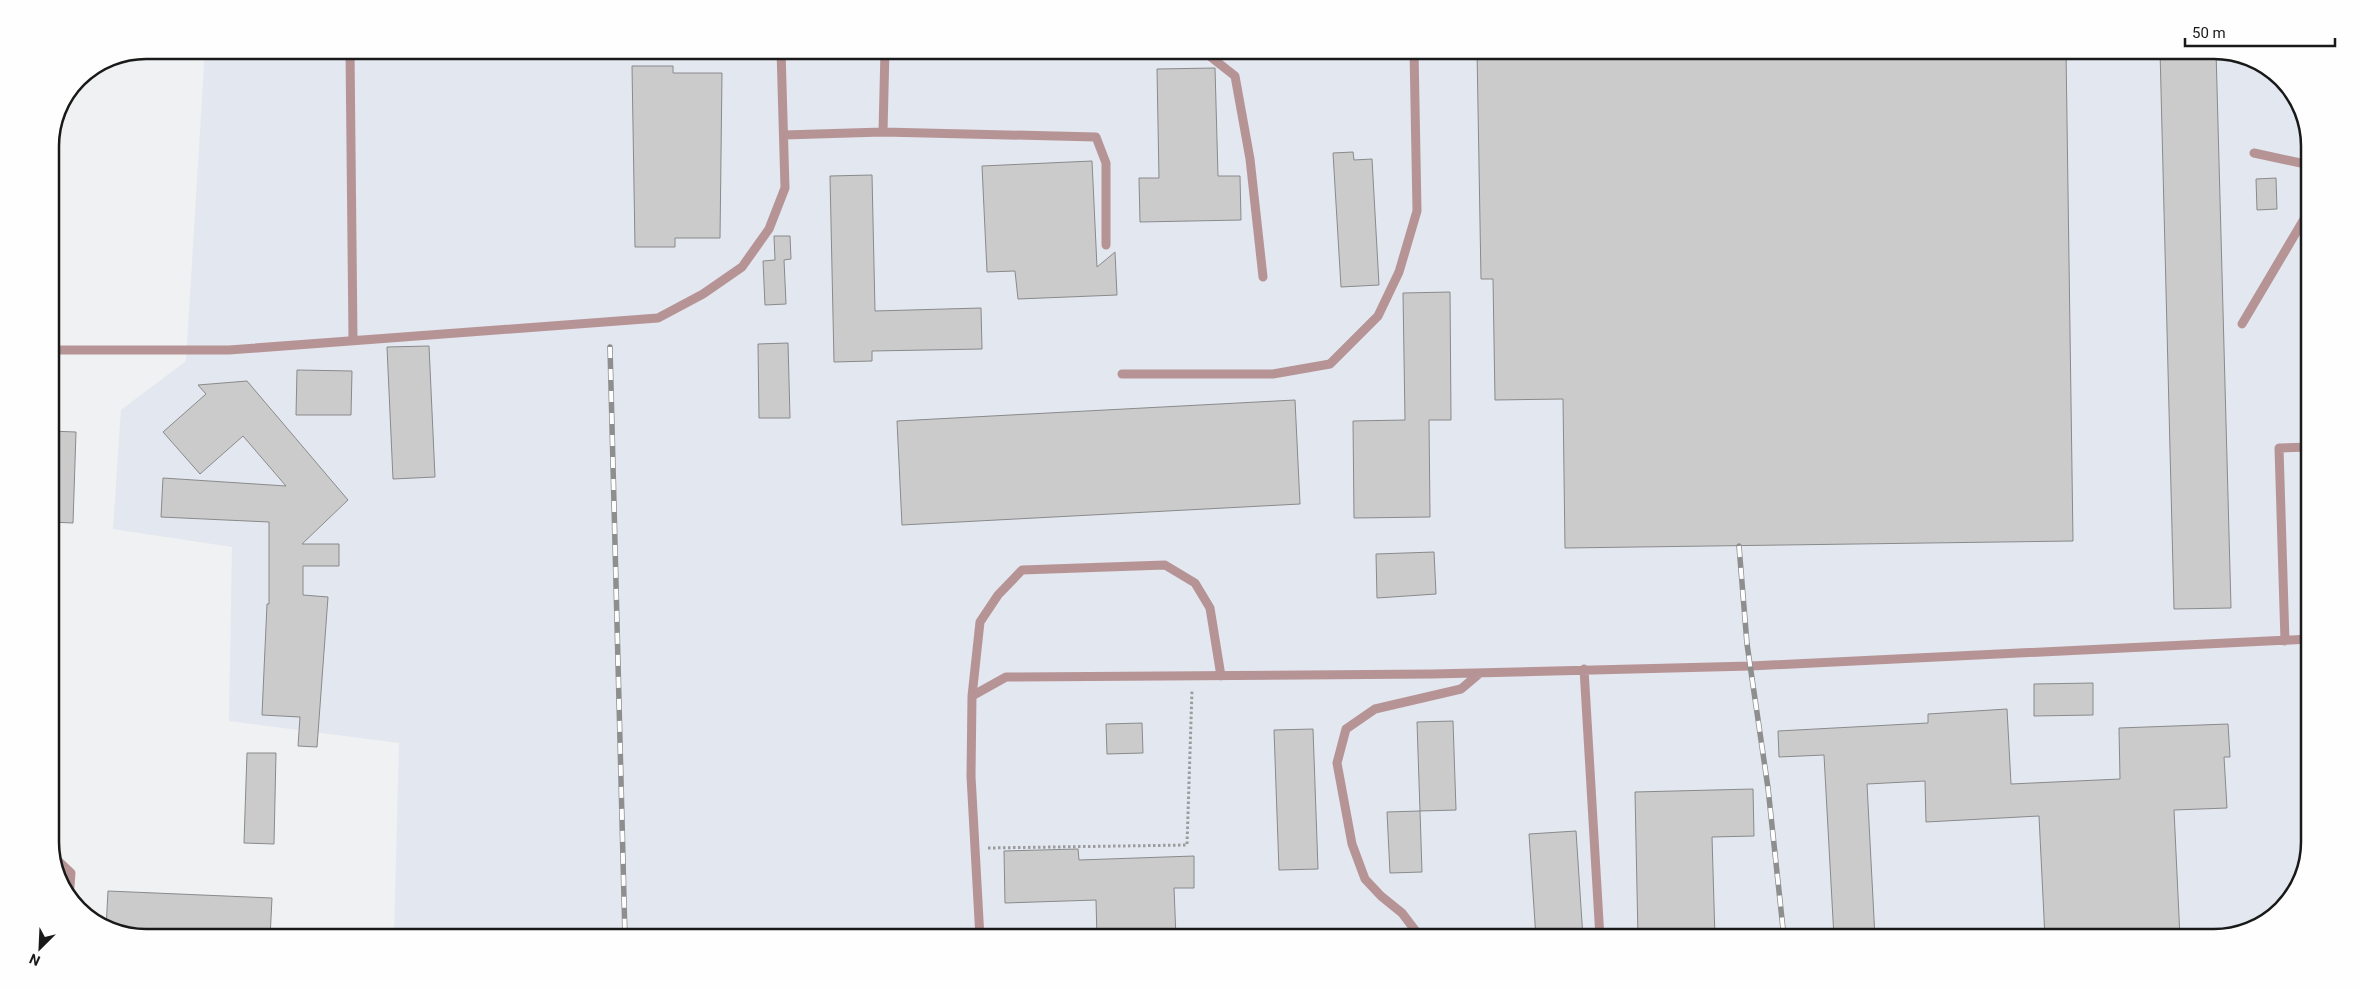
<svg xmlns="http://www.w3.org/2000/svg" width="2360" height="988" font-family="Roboto,sans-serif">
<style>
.built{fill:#e3e7ef}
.building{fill:#cbcbcc;stroke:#898a8b}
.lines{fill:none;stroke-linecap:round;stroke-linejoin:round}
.path{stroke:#9b9c9d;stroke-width:3;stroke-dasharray:2.5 2.5;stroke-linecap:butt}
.lane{stroke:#b69496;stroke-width:9}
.rail-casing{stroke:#8e8e8f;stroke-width:5.5}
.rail{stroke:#fefeff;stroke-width:4;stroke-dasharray:11;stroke-linecap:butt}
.rim{fill:none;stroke:#191919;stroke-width:2.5}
</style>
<rect width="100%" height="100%" fill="#f0f1f2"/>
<!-- built -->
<path class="built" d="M205,50h2009l37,7 43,35 16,48v702l-7,37 -35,43 -54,16h-1820l5,-195 -170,-22 3,-174 -119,-18 8,-119 65,-49z"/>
<!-- building -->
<path class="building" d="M1477,50h589l7,491 -508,7 -2,-149 -68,1 -2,-121h-12z
M2160,50h56l15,558 -57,1z
M632,66h41v7h49l-2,165h-45v9h-40z
M1215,68l3,108h22l1,44 -101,2 -1,-44h20l-2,-109z
M1353,152l1,8 18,-1 7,126 -38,2 -8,-134z
M1092,161l5,106 18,-15 2,43 -99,4 -3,-28 -28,1 -5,-106z
M872,175l3,136 106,-3 1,41 -110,2v10l-38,1 -4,-186z
M2276,178l1,31 -20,1 -1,-31z
M774,236h16l1,23 -7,1 2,44 -21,1 -2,-44 12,-1z
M1450,292l1,128h-22l1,97 -76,1 -1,-97 52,-1 -2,-127z
M788,343l2,75h-31l-1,-74z
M429,346l6,131 -42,2 -6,-132z
M297,370l55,1 -1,44h-55z
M247,381l101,119 -46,44h37v22h-36v29l25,2 -11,150 -19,-1 2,-29 -38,-2 5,-111h2v-82l-108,-5 2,-39 123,8 -43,-50 -43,38 -37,-42 43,-38 -8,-9z
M1295,400l5,104 -398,21 -5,-104z
M50,431l26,1 -3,91 -23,-1z
M1434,552l2,42 -59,4 -1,-44z
M2093,683v32l-59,1v-32z
M2007,709l4,75 109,-5 -1,-51 109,-4 2,33h-6l3,51 -53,2 6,128h-135l-6,-122 -113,6 -1,-41 -58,3 8,154h-41l-10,-183 -45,2 -1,-26 150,-8v-9z
M1453,721l3,89 -36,1 -3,-89z
M1142,723l1,30 -36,1 -1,-30z
M1313,729l5,140 -39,1 -5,-140z
M247,753h29l-2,91 -30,-1z
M1753,789l1,47 -42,1 3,101h-77l-3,-146z
M1420,811l2,61 -32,1 -3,-61z
M1576,831l7,107h-47l-7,-104z
M1078,849l1,11 115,-4v32h-20l2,50h-79l-1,-38 -91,3 -1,-52z
M108,891l164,7 -2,40h-124l-37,-7 -3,-2z"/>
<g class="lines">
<!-- path -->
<path class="path" d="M988,848l199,-3 5,-155"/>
<!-- lane -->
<path class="lane" d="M350,50l3,290
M1202,50l33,26 15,83 13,118
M883,132l2,-82
M784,135l99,-3 213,5 10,26v82
M2254,153l56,12
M2242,324l68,-115
M50,350h179l429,-32 45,-24 39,-27 27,-38 16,-41 -4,-138
M1122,374h151l57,-10 48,-48 21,-44 18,-61 -3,-161
M2285,641l-6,-193 31,-1
M1584,669l16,269
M972,696l8,-74 18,-27 24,-25 143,-5 30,18 15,25 11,68
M52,855l19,18 -2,27
M980,938l-9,-162 1,-80 34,-19 427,-3 318,-8 559,-27
M1421,938l-19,-25 -21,-17 -16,-17 -13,-35 -15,-81 9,-34 29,-20 86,-20 19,-16"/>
<!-- rail casing -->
<g class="rail-casing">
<path id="rail" d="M610,347l15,591
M1739,546l8,98 21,144 16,150"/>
</g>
<!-- rail -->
<use href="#rail" class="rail"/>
</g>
<!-- crop -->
<path d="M0 0H2360V988H0ZM146 59H2214A87 87 0 0 1 2301 146V842A87 87 0 0 1 2214 929H146A87 87 0 0 1 59 842V146A87 87 0 0 1 146 59Z" fill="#fefeff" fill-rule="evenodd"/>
<path class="rim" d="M146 59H2214A87 87 0 0 1 2301 146V842A87 87 0 0 1 2214 929H146A87 87 0 0 1 59 842V146A87 87 0 0 1 146 59Z"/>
<!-- north arrow -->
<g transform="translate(40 948) rotate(204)" stroke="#fefeff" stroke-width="4" paint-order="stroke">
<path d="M0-4L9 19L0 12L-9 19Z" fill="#191919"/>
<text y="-8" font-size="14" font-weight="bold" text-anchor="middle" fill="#191919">N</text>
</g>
<!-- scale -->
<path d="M2185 38v8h150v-8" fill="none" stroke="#191919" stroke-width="2.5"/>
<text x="2192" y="38" font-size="15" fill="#191919" stroke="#fefeff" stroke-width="4" paint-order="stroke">50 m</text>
</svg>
